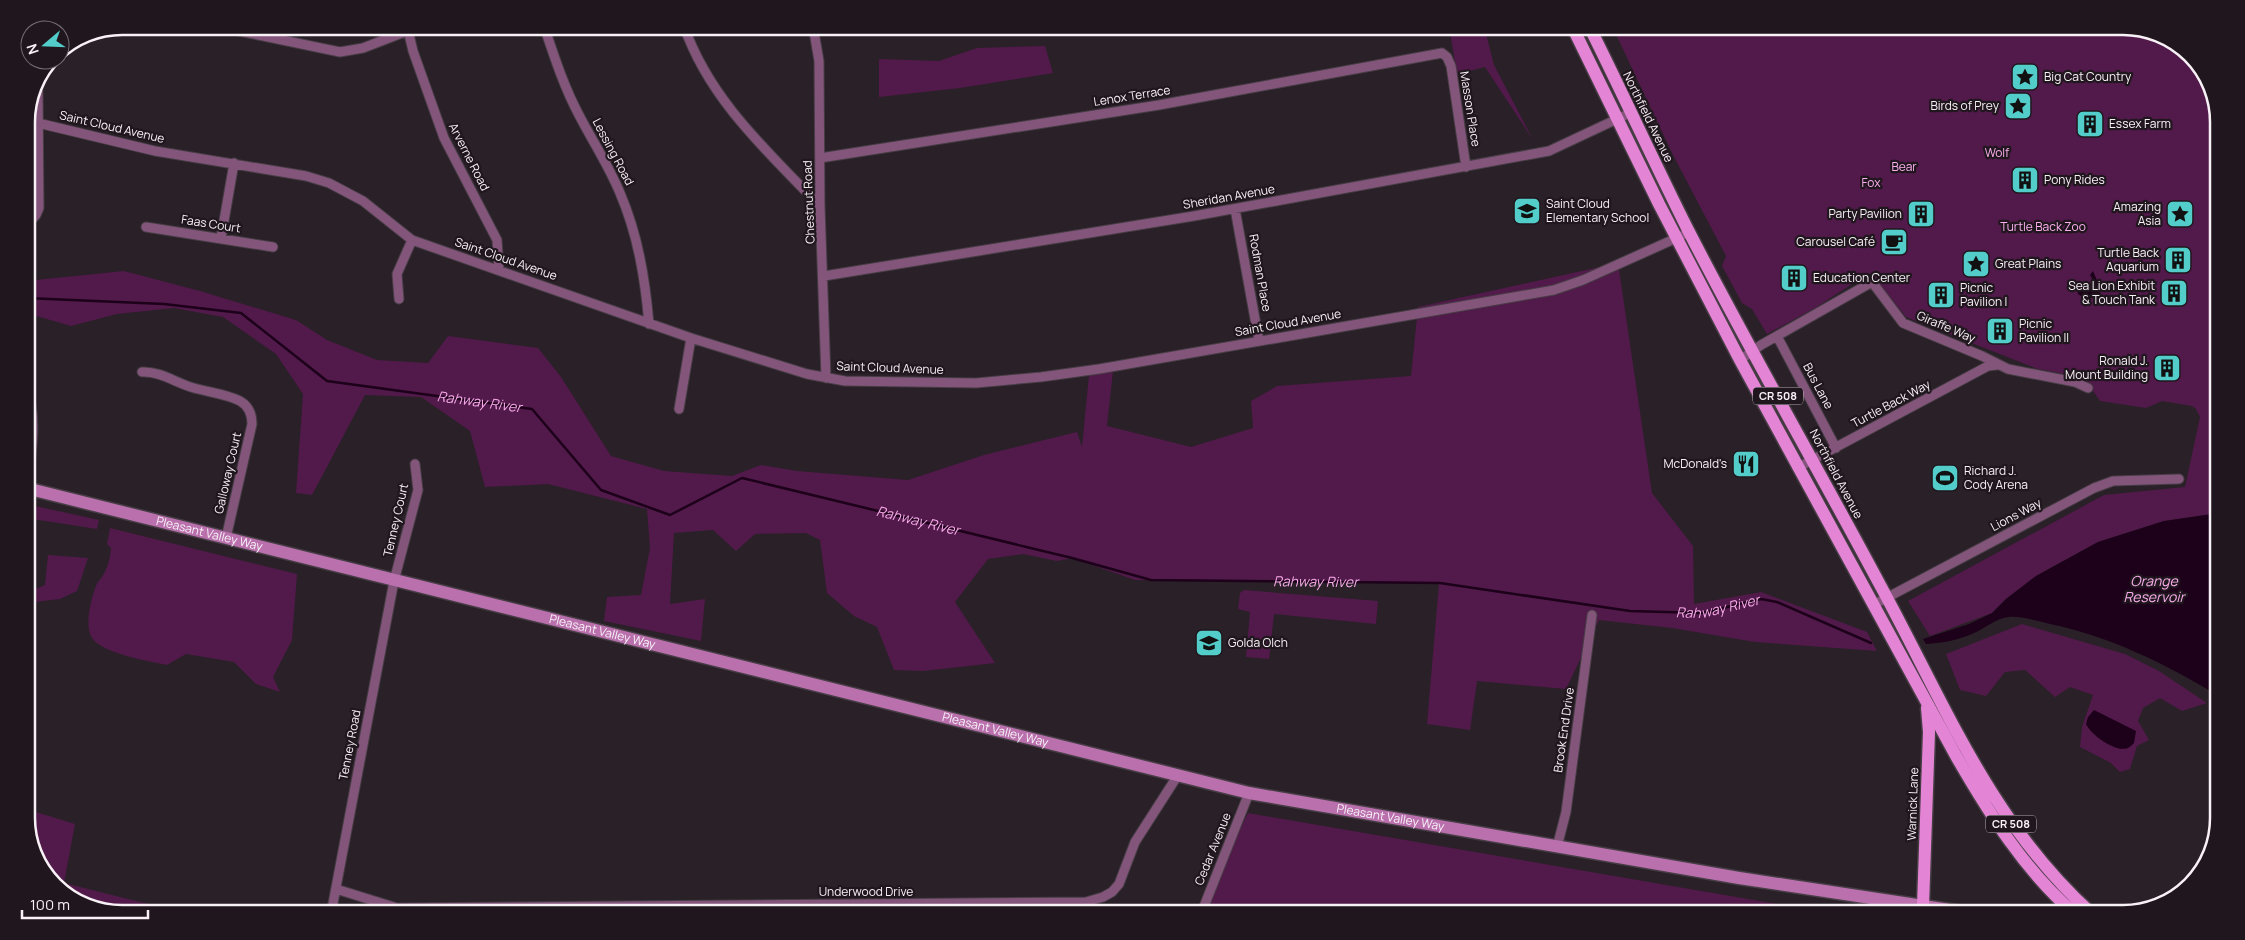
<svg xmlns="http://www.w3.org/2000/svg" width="2245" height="940" font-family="Manrope,sans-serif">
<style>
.green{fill:#511a4a}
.water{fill:#1d001a}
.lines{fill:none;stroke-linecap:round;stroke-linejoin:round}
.stream{stroke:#1d001a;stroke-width:2.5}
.street-casing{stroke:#473d45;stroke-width:11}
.secondary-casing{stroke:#473d45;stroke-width:15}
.primary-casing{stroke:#473d45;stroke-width:15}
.street{stroke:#83557b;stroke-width:9}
.secondary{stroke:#b970ad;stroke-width:12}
.primary{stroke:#e384d4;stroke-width:12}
.labels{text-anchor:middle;stroke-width:4.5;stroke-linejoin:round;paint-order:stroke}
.shield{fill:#20171e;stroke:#b7b0b5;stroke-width:1}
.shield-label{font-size:11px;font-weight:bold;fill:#f8f1f6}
.poi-label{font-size:12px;fill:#f8f1f6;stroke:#20171e;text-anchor:start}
.street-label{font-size:12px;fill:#f8f1f6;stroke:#20171e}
.park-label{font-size:12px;fill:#fdb0ef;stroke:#20171e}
.water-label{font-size:14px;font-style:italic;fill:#f9aceb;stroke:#20171e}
.rim{fill:none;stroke:#f8f1f6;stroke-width:2.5}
</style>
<rect width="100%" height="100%" fill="#2a2028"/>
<!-- green -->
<path class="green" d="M1234,26h111l-31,7 -91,-5z
M1449,26h35l10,39 39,75 -48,-73 -28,7z
M1612,26h511l36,7 40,31 20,52v397l-55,8 -66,21 -62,34 -30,23 -14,14 -62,23 -22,-35 196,-106 81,-8 15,-70 -4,-8 -4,-3 -30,-5 -16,7 -46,-7 -13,-19 -27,-9 -22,-4 -132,-52 -31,-39 -6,-5 -54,35 -48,26 -15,-25 -10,-6 -20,-37 4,-10 -53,-101z
M1045,46l8,27 -93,15 -81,9v-38l60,2 38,-13z
M1618,263l34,230 41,53 1,58 67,-12 106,40 10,19 -122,-9 -83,-14 -73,-8 -33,69 -89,-8 -7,49 -43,-6 12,-141 -304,-3 -63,-22 -15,3 -34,-7 -35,5 -33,43 40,61 -72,8 -29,-1 -17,-43 -23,-11 -27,-23 -7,-53 -14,-7 -51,1 -19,17 -23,-21 -39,3 -4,71 35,-5 -4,42 -97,-20 3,-24 34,-2 9,-47 -3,-39 -99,-25 -63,3 -15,-56 -49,-34 -56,-2 -53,100 -16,-2 7,-99 -27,-40 -53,-37 -49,-9 -57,6 -46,12 -45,-13v-32l98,-10 76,20 96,29 31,20 50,20 51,3 20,-27 90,12 23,29 50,79 53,15 68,5 29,-11 36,6 111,9 76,-25 93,-23 5,15 7,-72 24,-4 -6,55 84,21 62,-19 -2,-27 26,-15 134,-10 7,-69z
M26,504l73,16 -2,9 -71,-11z
M110,528l187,46 -5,66 -19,37 7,15 -24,-8 -22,-22 -48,-8 -19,11c-18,-4 -64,-11 -75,-27 -8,-12 -1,-39 4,-52 1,-4 4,-6 6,-9 6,-9 8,-19 9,-29l-4,-4z
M48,555l40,3 -11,33 -17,8 -34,4v-15l10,1 9,-4z
M1244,590l134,11 -2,23 -102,-10 -5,45 -23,-2 4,-45 -12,-3 2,-16z
M2022,624l103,30 34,17 48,32 -25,8 -22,-13 -17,10 -5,13 11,19 -12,6 -7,23 -10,3 -9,-9 -31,-16 2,-20 11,-32 -23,-8 -15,10 -30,-27 -20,2 -19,24 -26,-6 -14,-36z
M26,809l49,15 -11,59 124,31h-66l-36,-7 -40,-31 -20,-51z
M1248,813l587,101h-636z"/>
<!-- water -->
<path class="water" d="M2093,271l8,19 -2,4 -12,6 -9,-6 -1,-6 3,-1 4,5 10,-4v-6l-4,-7z
M2219,513v183c-54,-32 -107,-59 -169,-72 -13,-3 -28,-8 -41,-7 -13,1 -23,11 -35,16 -15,7 -31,10 -48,11l-3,-5 46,-15 23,-11 14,-14 30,-23 62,-34 66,-21z
M2094,710l42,21 -2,12c-2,2 -4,4 -6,5 -12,5 -37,-13 -42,-24l2,-7z"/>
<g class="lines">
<!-- stream -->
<path class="stream" id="s1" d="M26,298l138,6 77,9 86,68 205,28 69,81 69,25 72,-37 330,80 79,22 289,3 190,28 72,2 59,-14 16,3 94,41"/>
<!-- street casing -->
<g class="street-casing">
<path id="street" d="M215,26l125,26 23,-4 44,-17
M407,26l6,25 31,87 53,102 2,30
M544,26c10,30 20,61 35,89 14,27 30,51 41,78 18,42 25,85 29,131
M684,26c25,73 84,126 136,180
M813,26l6,35 1,145 6,172
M26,123h12l117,28 151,25 23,7 34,18 49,39 279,98 116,36 38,7 131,2 65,-6 58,-8 455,-79 29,-10 107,-48
M820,158l339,-53 283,-52 5,4 4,9 15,101
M1235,209l24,132
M26,226l10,-11 3,-7 -1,-117
M146,227l127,20
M221,238l13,-75
M824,276l370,-60 355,-65 81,-38
M399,299l-2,-25 15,-34
M1777,336l59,112
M1740,360l21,-15 111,-63 31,41 79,33 26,13 67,13 13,6
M142,372c18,-1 34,11 52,16 14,4 33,6 46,13 9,5 12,14 12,23l-26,114
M26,389c13,29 4,69 1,100
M679,409l12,-71
M1797,468l191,-102 9,-1
M1873,605l221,-117 19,-7 66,-2
M1557,847l9,-35 26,-197
M336,889l61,19 689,-6 17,-5 9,-5 7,-8 16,-42 43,-67
M331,914l63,-333 24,-91 -3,-26
M1201,914l48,-121"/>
</g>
<!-- secondary casing -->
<g class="secondary-casing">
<g id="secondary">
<path id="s2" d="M26,488l1223,305 490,85 237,36"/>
</g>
</g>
<!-- primary casing -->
<g class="primary-casing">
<path id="primary" d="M1572,26l87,178 81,156 216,396c33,57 68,114 119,158
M1589,26c34,68 65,136 99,204 61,119 128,235 191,353 65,119 110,238 213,331
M1923,906l6,-174 -2,-24"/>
</g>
<!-- street -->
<use href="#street" class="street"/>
<!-- secondary -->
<use href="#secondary" class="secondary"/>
<!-- primary -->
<use href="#primary" class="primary"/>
</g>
<!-- icons -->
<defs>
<g id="sight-square" transform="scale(1.4375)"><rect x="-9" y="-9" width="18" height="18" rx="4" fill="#53cdca" stroke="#20171e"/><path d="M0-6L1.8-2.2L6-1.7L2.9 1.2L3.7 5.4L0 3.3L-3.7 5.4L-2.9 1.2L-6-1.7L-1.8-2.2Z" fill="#111"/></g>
<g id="building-square" transform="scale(1.4375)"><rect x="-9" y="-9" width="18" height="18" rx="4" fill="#53cdca" stroke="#20171e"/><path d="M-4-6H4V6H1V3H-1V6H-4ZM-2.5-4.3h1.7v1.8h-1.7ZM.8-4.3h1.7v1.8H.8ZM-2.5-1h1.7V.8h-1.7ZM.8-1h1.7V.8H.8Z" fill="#111"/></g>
<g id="school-square" transform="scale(1.4375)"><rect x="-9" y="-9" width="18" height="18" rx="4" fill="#53cdca" stroke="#20171e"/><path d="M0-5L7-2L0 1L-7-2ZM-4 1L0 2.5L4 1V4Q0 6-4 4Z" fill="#111"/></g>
<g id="cafe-square" transform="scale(1.4375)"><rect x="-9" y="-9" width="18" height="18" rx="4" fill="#53cdca" stroke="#20171e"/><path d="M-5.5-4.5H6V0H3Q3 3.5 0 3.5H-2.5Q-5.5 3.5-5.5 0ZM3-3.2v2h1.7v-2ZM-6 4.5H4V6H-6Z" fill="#111"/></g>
<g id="restaurant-square" transform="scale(1.4375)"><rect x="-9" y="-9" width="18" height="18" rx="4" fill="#53cdca" stroke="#20171e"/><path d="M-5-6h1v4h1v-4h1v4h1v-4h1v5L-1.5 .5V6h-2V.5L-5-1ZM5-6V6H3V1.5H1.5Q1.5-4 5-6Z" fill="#111"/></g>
<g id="stadium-square" transform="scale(1.4375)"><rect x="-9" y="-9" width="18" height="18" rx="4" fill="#53cdca" stroke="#20171e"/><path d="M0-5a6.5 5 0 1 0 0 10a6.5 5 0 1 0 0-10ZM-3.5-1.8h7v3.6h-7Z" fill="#111"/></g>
</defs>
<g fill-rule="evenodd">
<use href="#sight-square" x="2025" y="77"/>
<use href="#sight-square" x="2018" y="106"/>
<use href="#building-square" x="2090" y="124"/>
<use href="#building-square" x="2025" y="180"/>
<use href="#school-square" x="1527" y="211"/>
<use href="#building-square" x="1921" y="214"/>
<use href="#sight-square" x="2180" y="214"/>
<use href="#cafe-square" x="1894" y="242"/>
<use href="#building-square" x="2178" y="260"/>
<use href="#sight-square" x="1976" y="264"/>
<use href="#building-square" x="1794" y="278"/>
<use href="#building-square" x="2174" y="293"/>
<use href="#building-square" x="1941" y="295"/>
<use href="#building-square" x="2000" y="331"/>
<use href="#building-square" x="2167" y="368"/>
<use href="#restaurant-square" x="1746" y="464"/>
<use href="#stadium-square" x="1945" y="478"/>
<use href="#school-square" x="1209" y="643"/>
</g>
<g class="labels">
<!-- shield labels -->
<g class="shield">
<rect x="1753" y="387.5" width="50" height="17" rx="4"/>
<rect x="1986" y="815.5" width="50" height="17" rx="4"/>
</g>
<g class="shield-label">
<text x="1778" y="400">CR 508</text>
<text x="2011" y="828">CR 508</text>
</g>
<!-- poi labels -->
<g class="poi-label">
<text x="2044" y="81">Big Cat Country</text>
<text x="1999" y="110" text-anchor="end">Birds of Prey</text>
<text x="2109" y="128">Essex Farm</text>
<text x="2044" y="184">Pony Rides</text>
<text x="1546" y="208">Saint Cloud<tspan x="1546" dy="14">Elementary School</tspan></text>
<text x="2161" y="211" text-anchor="end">Amazing<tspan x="2161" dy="14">Asia</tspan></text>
<text x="1902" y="218" text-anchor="end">Party Pavilion</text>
<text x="1875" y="246" text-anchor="end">Carousel Café</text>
<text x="2159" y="257" text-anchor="end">Turtle Back<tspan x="2159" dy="14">Aquarium</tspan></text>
<text x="1995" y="268">Great Plains</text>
<text x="1813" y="282">Education Center</text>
<text x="2155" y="290" text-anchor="end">Sea Lion Exhibit<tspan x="2155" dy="14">&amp; Touch Tank</tspan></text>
<text x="1960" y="292">Picnic<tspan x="1960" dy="14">Pavilion I</tspan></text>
<text x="2019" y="328">Picnic<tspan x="2019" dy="14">Pavilion II</tspan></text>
<text x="2148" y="365" text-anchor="end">Ronald J.<tspan x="2148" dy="14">Mount Building</tspan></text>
<text x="1727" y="468" text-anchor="end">McDonald's</text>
<text x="1964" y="475">Richard J.<tspan x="1964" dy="14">Cody Arena</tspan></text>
<text x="1228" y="647">Golda Olch</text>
</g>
<!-- street labels -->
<g class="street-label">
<text transform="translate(1132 96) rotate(-9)" y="4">Lenox Terrace</text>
<text transform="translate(1470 109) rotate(81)" y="4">Masson Place</text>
<text transform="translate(1648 117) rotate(64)" y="4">Northfield Avenue</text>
<text transform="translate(112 127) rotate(13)" y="4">Saint Cloud Avenue</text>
<text transform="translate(613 152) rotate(62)" y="4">Lessing Road</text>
<text transform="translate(469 157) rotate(63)" y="4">Arverne Road</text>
<text transform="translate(1229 197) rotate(-10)" y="4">Sheridan Avenue</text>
<text transform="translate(809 202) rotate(-92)" y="4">Chestnut Road</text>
<text transform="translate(211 224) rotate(9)" y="4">Faas Court</text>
<text transform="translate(506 259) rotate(19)" y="4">Saint Cloud Avenue</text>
<text transform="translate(1260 273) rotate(80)" y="4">Rodman Place</text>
<text transform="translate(1288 323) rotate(-10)" y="4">Saint Cloud Avenue</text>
<text transform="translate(1946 327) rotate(23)" y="4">Giraffe Way</text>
<text transform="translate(890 368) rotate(2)" y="4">Saint Cloud Avenue</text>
<text transform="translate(1818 386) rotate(62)" y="4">Bus Lane</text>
<text transform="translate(1891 404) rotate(-28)" y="4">Turtle Back Way</text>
<text transform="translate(228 473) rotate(-77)" y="4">Galloway Court</text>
<text transform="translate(1836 474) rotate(62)" y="4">Northfield Avenue</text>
<text transform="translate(2016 515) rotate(-28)" y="4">Lions Way</text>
<text transform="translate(396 520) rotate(-77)" y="4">Tenney Court</text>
<text dy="4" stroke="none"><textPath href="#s2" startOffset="189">Pleasant Valley Way</textPath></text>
<text dy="4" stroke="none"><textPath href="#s2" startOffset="594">Pleasant Valley Way</textPath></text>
<text dy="4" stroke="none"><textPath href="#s2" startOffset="999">Pleasant Valley Way</textPath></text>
<text transform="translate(1564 730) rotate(-82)" y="4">Brook End Drive</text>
<text transform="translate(350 745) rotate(-79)" y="4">Tenney Road</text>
<text transform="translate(1913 804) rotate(-88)" y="4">Warnick Lane</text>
<text dy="4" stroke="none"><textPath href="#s2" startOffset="1404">Pleasant Valley Way</textPath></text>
<text transform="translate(1213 849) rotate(-68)" y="4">Cedar Avenue</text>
<text x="866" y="896">Underwood Drive</text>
</g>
<!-- park labels -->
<g class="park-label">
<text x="1997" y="157">Wolf</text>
<text x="1904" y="171">Bear</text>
<text x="1871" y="187">Fox</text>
<text x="2043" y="231">Turtle Back Zoo</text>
</g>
<!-- water labels -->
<g class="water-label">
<text dy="5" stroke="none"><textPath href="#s1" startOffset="479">Rahway River</textPath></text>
<text dy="5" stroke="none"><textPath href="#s1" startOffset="974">Rahway River</textPath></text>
<text x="2154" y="586">Orange<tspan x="2154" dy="16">Reservoir</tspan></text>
<text dy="5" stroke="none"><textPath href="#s1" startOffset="1379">Rahway River</textPath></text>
<text dy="5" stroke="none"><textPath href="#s1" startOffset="1784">Rahway River</textPath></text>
</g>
</g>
<!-- crop -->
<path d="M0 0H2245V940H0ZM122 35H2123A87 87 0 0 1 2210 122V818A87 87 0 0 1 2123 905H122A87 87 0 0 1 35 818V122A87 87 0 0 1 122 35Z" fill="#20171e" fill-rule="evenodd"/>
<path class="rim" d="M122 35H2123A87 87 0 0 1 2210 122V818A87 87 0 0 1 2123 905H122A87 87 0 0 1 35 818V122A87 87 0 0 1 122 35Z"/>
<!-- north arrow -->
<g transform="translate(45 45) rotate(251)"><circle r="24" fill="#20171e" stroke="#766e74"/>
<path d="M0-4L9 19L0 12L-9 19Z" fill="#53cdca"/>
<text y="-8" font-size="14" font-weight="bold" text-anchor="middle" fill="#f8f1f6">N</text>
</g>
<!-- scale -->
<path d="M22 910v8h126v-8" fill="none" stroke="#f8f1f6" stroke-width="2.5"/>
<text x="30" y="910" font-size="15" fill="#f8f1f6" stroke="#20171e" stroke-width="4" paint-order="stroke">100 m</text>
</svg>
